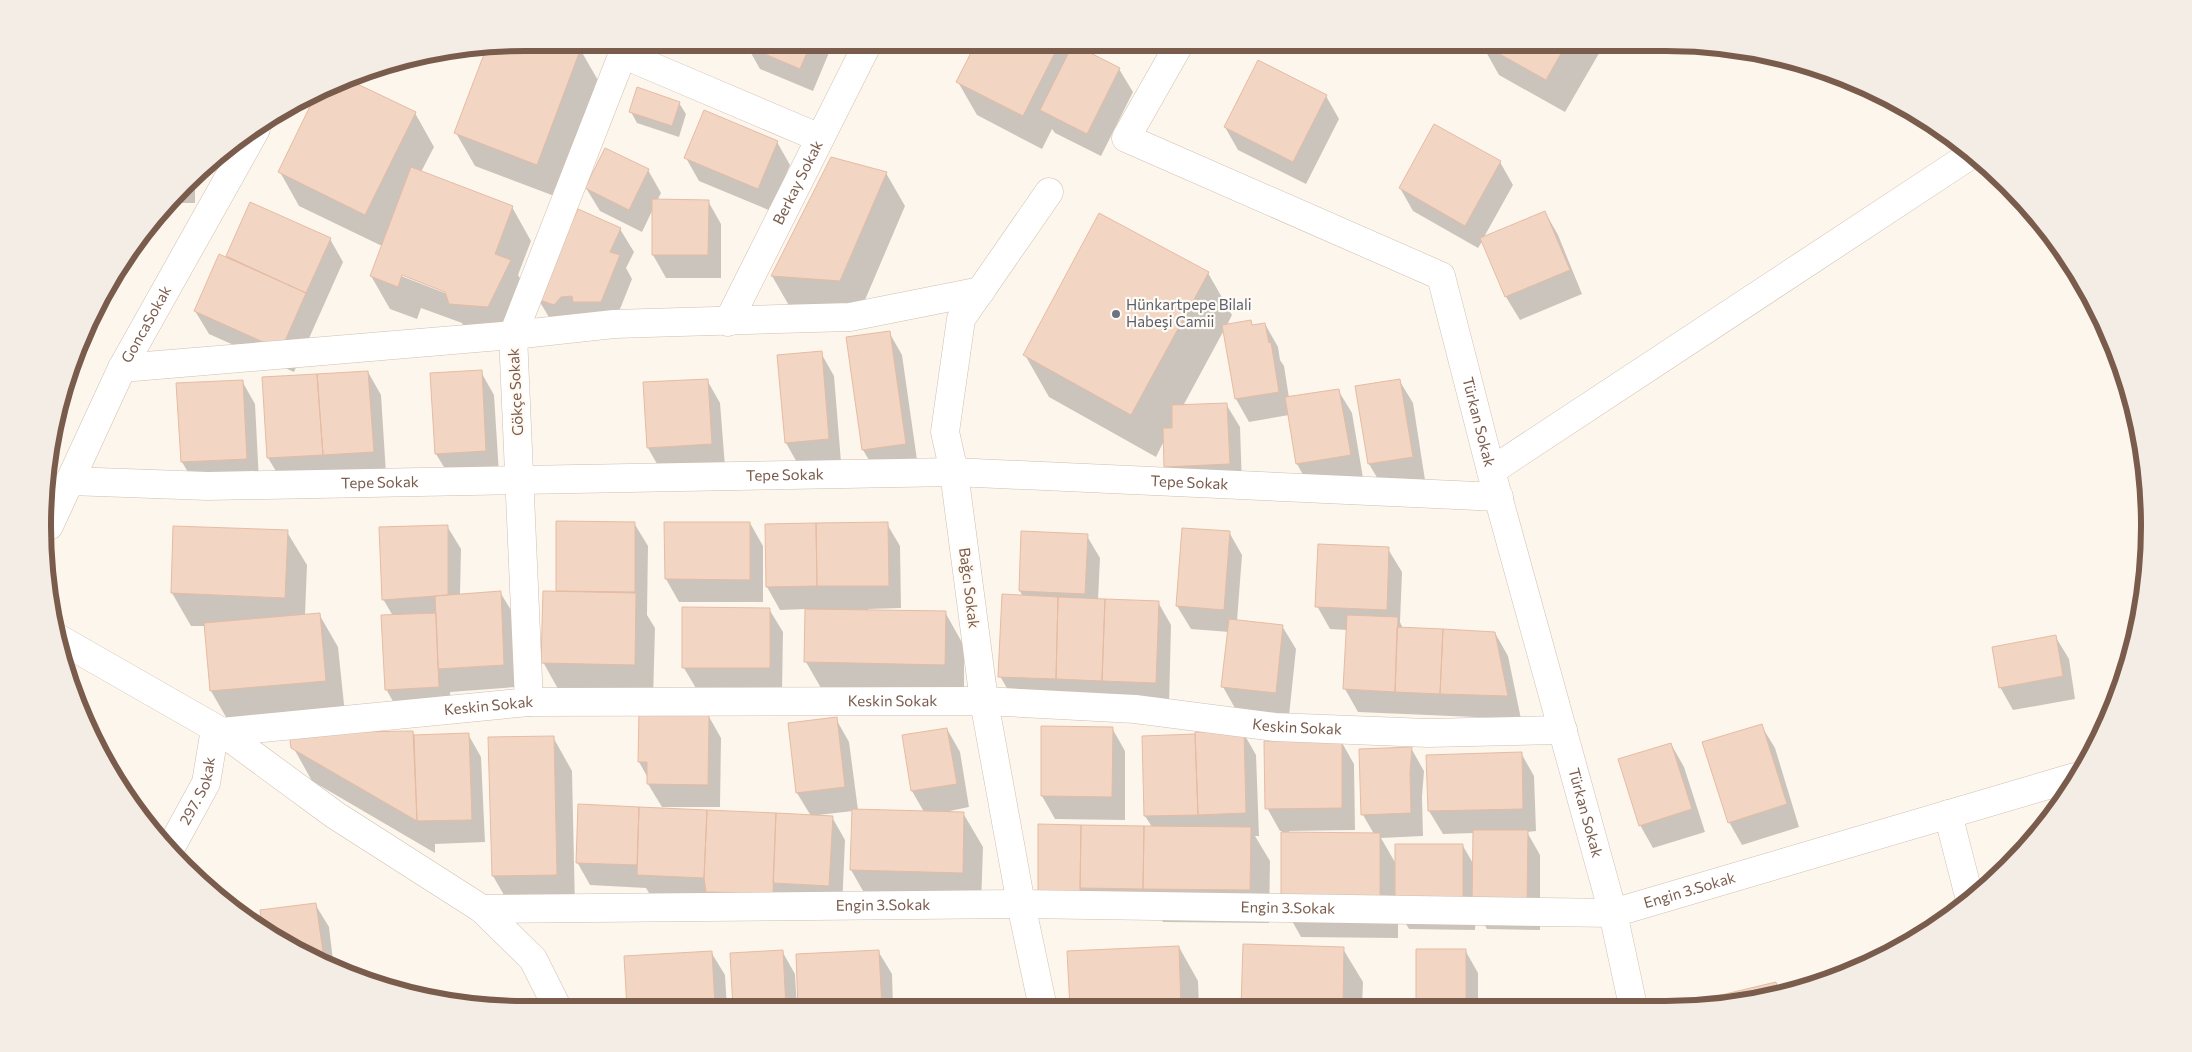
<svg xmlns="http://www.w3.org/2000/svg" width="2192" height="1052" font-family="Commissioner,sans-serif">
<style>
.shadow{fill:#0003;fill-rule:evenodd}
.building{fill:#f3d5c3;stroke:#e6bba3}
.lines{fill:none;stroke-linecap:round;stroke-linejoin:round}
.minor-casing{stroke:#d1beb0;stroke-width:29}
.minor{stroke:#fff;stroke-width:28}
.worship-dot{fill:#6b7280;stroke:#fffaf3;stroke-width:2}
.labels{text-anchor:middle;stroke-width:4.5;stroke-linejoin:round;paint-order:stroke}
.street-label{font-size:15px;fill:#7a5c4d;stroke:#fffaf3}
.worship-label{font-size:15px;fill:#5b616d;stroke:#fffaf3;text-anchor:start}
.rim{fill:none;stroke:#7a5c4d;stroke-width:6}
</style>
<rect width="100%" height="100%" fill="#fdf6ec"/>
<!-- shadow -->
<path class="shadow" d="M526,42l37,1 17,6 19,33 -42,115 -82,-31 -19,-33z
M749,43h84l-20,48 -53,-22 -13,-23z
M977,43h96l2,3 44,23 14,23 -32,64 -46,-23 -3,-4 -10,20 -65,-34 -19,-33z
M1481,43h124l-40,69 -66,-37z
M348,80l67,33 19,34 -13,25 91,35 19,34 -13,34 12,20 -23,45 -38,-3 -7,-14 -41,-15 -4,11 -27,-10 -19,-33 11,-30 -83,-40 -19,-34 36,-75zM401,273l50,20 -1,2 -49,-19z
M1326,96l13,23 -33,65 -68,-34 -13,-23z
M679,103l7,11 -7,23 -42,-14 -6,-11z
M777,142l13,23 -19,46 -72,-30 -13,-23z
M1500,162l13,23 -29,52 61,-25 13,23 24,59 -62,26 -14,-23 -23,-57 -5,8 -65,-37 -13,-23z
M648,170l13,23 -4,8h51l13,23v54h-55l-13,-23v-46l-11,23 -42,-21 -14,-23z
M886,173l19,33 -46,108 -68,-5 -19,-33z
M195,181v22h-20z
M251,203l79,36 13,23 -49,110 -85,-38 -14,-23 31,-53z
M620,229l14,23 -8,16 6,11 -18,45 -62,-2 -14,-23z
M121,262v8h-4z
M1208,273l24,42 -5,10 23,-4 3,5 12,-2 13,23 2,13 4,6 5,32 49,-8 14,23 11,65 -53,9 -13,-23 -8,-49 -40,7 -13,-23 -12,-69 -41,76 43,-2 14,23 2,60 -64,2 -13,-23 -1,-25 -8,16 -107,-60 -24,-42z
M889,332l13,23 16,112 -42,5 -13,-22z
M821,353l13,23 7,86 -42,4 -13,-23z
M368,372l13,23 5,79 -104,7 -14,-23 -5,-79z
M481,372l13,23 5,79 -49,3 -14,-23z
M707,380l13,23 5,64 -64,4 -13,-23 -3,-65z
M1399,380l14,23 12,77 -43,6 -13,-22z
M242,381l13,23 4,77 -64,3 -13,-22z
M557,522l77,1 14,23 -1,69 8,13 -2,70 -91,-2 -19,-34 14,-69z
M750,523l13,23v56h-84l-13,-23z
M887,524l13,22 1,62 -33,1v2l77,1 19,34v52l-139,-3 -19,-33v-53l-26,1 -13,-23z
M447,526l14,23 -1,46 40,-3 14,23 2,72 -66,5 1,18 -52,2 -13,-23 7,-73 -10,-17z
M287,532l20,33 -2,50 14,-1 19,33 7,67 -115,10 -19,-33 -5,-65h-15l-19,-33z
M1229,532l13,23 -5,66 45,5 14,23 -7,67 -53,-6 -13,-23 6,-55 -38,-3 -14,-23z
M1087,536l13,22 -2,42 60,2 13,23 -2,81 -156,-7 -13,-23 23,-79 -3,-6z
M1388,549l14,23 -2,50 3,7 92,4 13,23 13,63 -163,-7 -13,-23 2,-59 -17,-1 -13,-23z
M769,609l14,23 -1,59 -85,-1 -13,-22z
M2055,636l14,23 6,40 -62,11 -13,-23z
M708,715l13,23 -1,69h-58l-14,-23v-6l-9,-16z
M836,719l13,23 9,68 66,2 -12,-21 35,-62 13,23 9,55 -29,6h23l20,34 -2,59 -111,-3 -19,-33 2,-59 -35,4 14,2 13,23 -3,68 -190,-10 -6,-10 -56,-3 -13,-23 2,-57 232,11 -14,-23 -8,-69z
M1761,725l14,23 24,79 -57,18 -13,-23z
M1112,728l13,23v69l-70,-1 -13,-23z
M1243,732l13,23 3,81h-4l15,25 -1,62 -106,-1 -6,-11 -118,-19 113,-65 -7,-11 -2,-79z
M413,733l2,3 53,-2 13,23 4,85 -50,2v9l-123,-72 -19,-34z
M553,737l19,34 3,137 -63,1 -19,-33z
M1341,741l13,23 1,66 -66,1v2l85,1 -11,-19 48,-67 13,23 -2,26 1,39 -42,2 15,26 67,-18 11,19v-32l-31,1 -14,-23 92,-58 13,23 2,55 -9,1 13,23v75l-53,-1 -11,-20 -1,21 -66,-1 -11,-19v28l-97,-1 -19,-34v-72h-2l-13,-23z
M1671,744l13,23 21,65 -52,16 -13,-23z
M315,904l14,23 5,42 -69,-37 -3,-21z
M1244,946l99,3 20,33 -1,25h-119z
M1179,947l19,34 1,26 -128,1z
M1417,950h48l13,23v33h-61z
M782,951l13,23 2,35h-63z
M878,951l14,23 1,34 -93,1z
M711,952l14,23 2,34h-99l-3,-51z
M1775,983l5,9 -51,13h-44z"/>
<!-- building -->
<path class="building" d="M526,42l40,1 15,5 -44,117 -83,-32 32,-84z
M747,43h64l-11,26 -54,-23z
M976,43h84l-37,73 -67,-34z
M1480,43h87l-21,37z
M1073,44l47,24 -33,66 -47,-24z
M1258,60l69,35 -34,67 -69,-35z
M349,80l67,32 -51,103 -87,-43 36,-74z
M637,87l43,15 -8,24 -43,-14z
M704,110l74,31 -20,48 -74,-31z
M1434,124l67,37 -36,65 -66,-38z
M605,148l44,21 -20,41 -44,-22z
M831,157l56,15 -47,109 -69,-5z
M411,167l102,39 -18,48 16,6 -23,47 -39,-3 -4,-12 -43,-17 -4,12 -28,-11z
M652,199l57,1 -1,55h-56z
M250,202l81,36 -25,55 -80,-37z
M578,209l43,19 -11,24 10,3 -19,47h-28l-1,-6 -11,1 -7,8 -17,-6z
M1545,211l25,59 -65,27 -25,-59z
M1099,213l110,59 -78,143 -108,-60z
M219,254l87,39 -25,57 -87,-39z
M1251,320l1,5 13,-2 4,20 2,-1 8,50 -44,7 -13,-74z
M890,331l16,113 -44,6 -16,-113z
M822,351l7,88 -44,4 -8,-88z
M482,370l4,81 -51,3 -5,-81z
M368,371l6,81 -51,3 -6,-81z
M317,374l6,81 -56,3 -5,-81z
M708,379l4,65 -65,4 -4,-66z
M1400,379l13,78 -45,7 -13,-78z
M243,380l4,79 -66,3 -5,-79z
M1339,389l12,66 -55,9 -11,-67z
M1227,403l3,61 -66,3 -1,-39h9v-23z
M556,521l79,1v70l-79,-1z
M664,522h86v58l-85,-1z
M888,522l1,64h-72l-1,-63z
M816,523l1,63 -51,1 -1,-63z
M448,525v70l-66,5 -3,-73z
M173,526l115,4 -3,68 -114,-5z
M1182,528l48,3 -6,79 -48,-4z
M1021,531l67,3 -3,60 -66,-3z
M1318,544l71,3 -2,63 -72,-3z
M501,591l3,74 -66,4 -3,-73z
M543,591l93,2 -1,72 -94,-2z
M1002,594l56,3 -2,82 -58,-2z
M1058,597l47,2 -3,82 -46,-2z
M1105,599l54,2 -3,82 -54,-2z
M682,607l88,1v60h-88z
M805,609l141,2 -1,54 -141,-3z
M320,613l6,68 -116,10 -6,-68z
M436,613l3,74 -54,3 -4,-75z
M1347,615l51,2 -3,75 -52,-3z
M1229,619l54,6 -7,68 -55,-6z
M1397,627l46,2 -3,65 -45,-2z
M1443,629l52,3 13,64 -68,-2z
M2056,635l7,41 -64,12 -7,-41z
M639,713l70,1 -1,71 -61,-1v-22h-9z
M837,717l8,70 -49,6 -8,-70z
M1762,724l25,80 -59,19 -26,-81z
M1041,726l72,1 -1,70 -71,-1z
M947,728l10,56 -46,7 -9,-56z
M413,731l4,90 -126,-73 -2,-15z
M1244,731l2,82 -48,2 -3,-83z
M469,733l3,87 -55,1 -3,-86z
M1195,734l3,81 -54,1 -2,-80z
M554,736l3,139 -65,1 -4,-139z
M1342,740v68l-77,1 -1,-68z
M1671,743l21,66 -53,17 -21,-67z
M1412,747l-2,26 1,40 -50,2 -2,-66z
M1522,752l1,57 -95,2 -2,-56z
M578,804l61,3 -2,58 -61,-2z
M639,807l68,3 -3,68 -67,-3z
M852,809l112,3 -1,61 -113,-3z
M707,810l69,3 -3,80 -67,-1 -2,-14z
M776,813l57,3 -4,70 -56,-3z
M1038,824l43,1 -1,68 -42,-1z
M1081,825l63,1 -1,63 -63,-1z
M1144,826l107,1 -1,63 -107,-1z
M1473,830h55l-1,77 -55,-1z
M1281,832l99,1v72l-99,-2z
M1395,844h68v64l-68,-1z
M316,903l7,49 -16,2 -44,-23 -3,-21z
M1243,944l101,3 -1,60h-102z
M1179,946l2,61 -111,1 -3,-57z
M1416,949h50v57h-50z
M783,950l3,59h-53l-3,-56z
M879,950l3,58 -84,1 -2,-55z
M712,951l3,55 -88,3 -3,-53z
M1776,982l2,10 -49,13h-45l-1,-1z"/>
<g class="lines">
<!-- minor casing -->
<g class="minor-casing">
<g id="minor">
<path id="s1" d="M1180,43l-54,95 315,138 50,195 122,442 20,93"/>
<path d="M622,54l198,84"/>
<path id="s2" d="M728,322l140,-279"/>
<path d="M122,368l391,-33 101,-11 236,-7 131,-26"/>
<path d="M1491,471l481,-317"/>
<path id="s3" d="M70,481l138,5 746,-14 545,25"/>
<path id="s4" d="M49,526l73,-158 134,-239"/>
<path d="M56,637l166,95 113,83 147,94 51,50 25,50"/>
<path d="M529,702l-16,-367 114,-292"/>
<path id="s5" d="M222,732l307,-30 455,-1 151,8 140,18 153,6 135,-3"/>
<path d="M1948,814l22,86"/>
<path id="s6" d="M170,849l36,-66 9,-54"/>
<path id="s7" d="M482,909l539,-5 592,9 462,-136"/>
<path d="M1043,1008l-22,-104 -37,-203 -30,-229 -9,-40 16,-113 88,-127"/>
</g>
</g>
<!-- minor -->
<use href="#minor" class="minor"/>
</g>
<!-- markers -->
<circle class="worship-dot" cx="1116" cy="314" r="5"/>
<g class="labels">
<!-- street labels -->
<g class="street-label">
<text dy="5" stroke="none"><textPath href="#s2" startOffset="156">Berkay Sokak</textPath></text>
<text dy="5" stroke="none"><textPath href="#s4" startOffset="224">GoncaSokak</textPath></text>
<text transform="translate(516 392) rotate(-93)" y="5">Gökçe Sokak</text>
<text dy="5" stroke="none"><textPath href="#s1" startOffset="604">Türkan Sokak</textPath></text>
<text dy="5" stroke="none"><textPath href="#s3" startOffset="715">Tepe Sokak</textPath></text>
<text dy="5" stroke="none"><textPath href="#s3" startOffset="310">Tepe Sokak</textPath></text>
<text dy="5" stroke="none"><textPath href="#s3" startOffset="1120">Tepe Sokak</textPath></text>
<text transform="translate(969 588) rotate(83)" y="5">Bağcı Sokak</text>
<text dy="5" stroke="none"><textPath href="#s5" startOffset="672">Keskin Sokak</textPath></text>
<text dy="5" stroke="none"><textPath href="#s5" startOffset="268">Keskin Sokak</textPath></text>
<text dy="5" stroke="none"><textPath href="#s5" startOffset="1078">Keskin Sokak</textPath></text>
<text dy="5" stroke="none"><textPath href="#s6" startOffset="65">297. Sokak</textPath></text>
<text dy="5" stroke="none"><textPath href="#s1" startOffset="1009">Türkan Sokak</textPath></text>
<text dy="5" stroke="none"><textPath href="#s7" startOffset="1211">Engin 3.Sokak</textPath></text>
<text dy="5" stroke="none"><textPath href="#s7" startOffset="401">Engin 3.Sokak</textPath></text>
<text dy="5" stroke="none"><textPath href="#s7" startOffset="806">Engin 3.Sokak</textPath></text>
</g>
<!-- worship labels -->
<g class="worship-label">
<text x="1126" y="310">Hünkartpepe Bilali<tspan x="1126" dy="17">Habeşi Camii</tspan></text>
</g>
</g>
<!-- crop -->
<path d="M0 0H2192V1052H0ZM526 51H1666A475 475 0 0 1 2141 526V526A475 475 0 0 1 1666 1001H526A475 475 0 0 1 51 526V526A475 475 0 0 1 526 51Z" fill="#f4ede6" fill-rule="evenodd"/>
<path class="rim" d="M526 51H1666A475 475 0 0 1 2141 526V526A475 475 0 0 1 1666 1001H526A475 475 0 0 1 51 526V526A475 475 0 0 1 526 51Z"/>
</svg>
